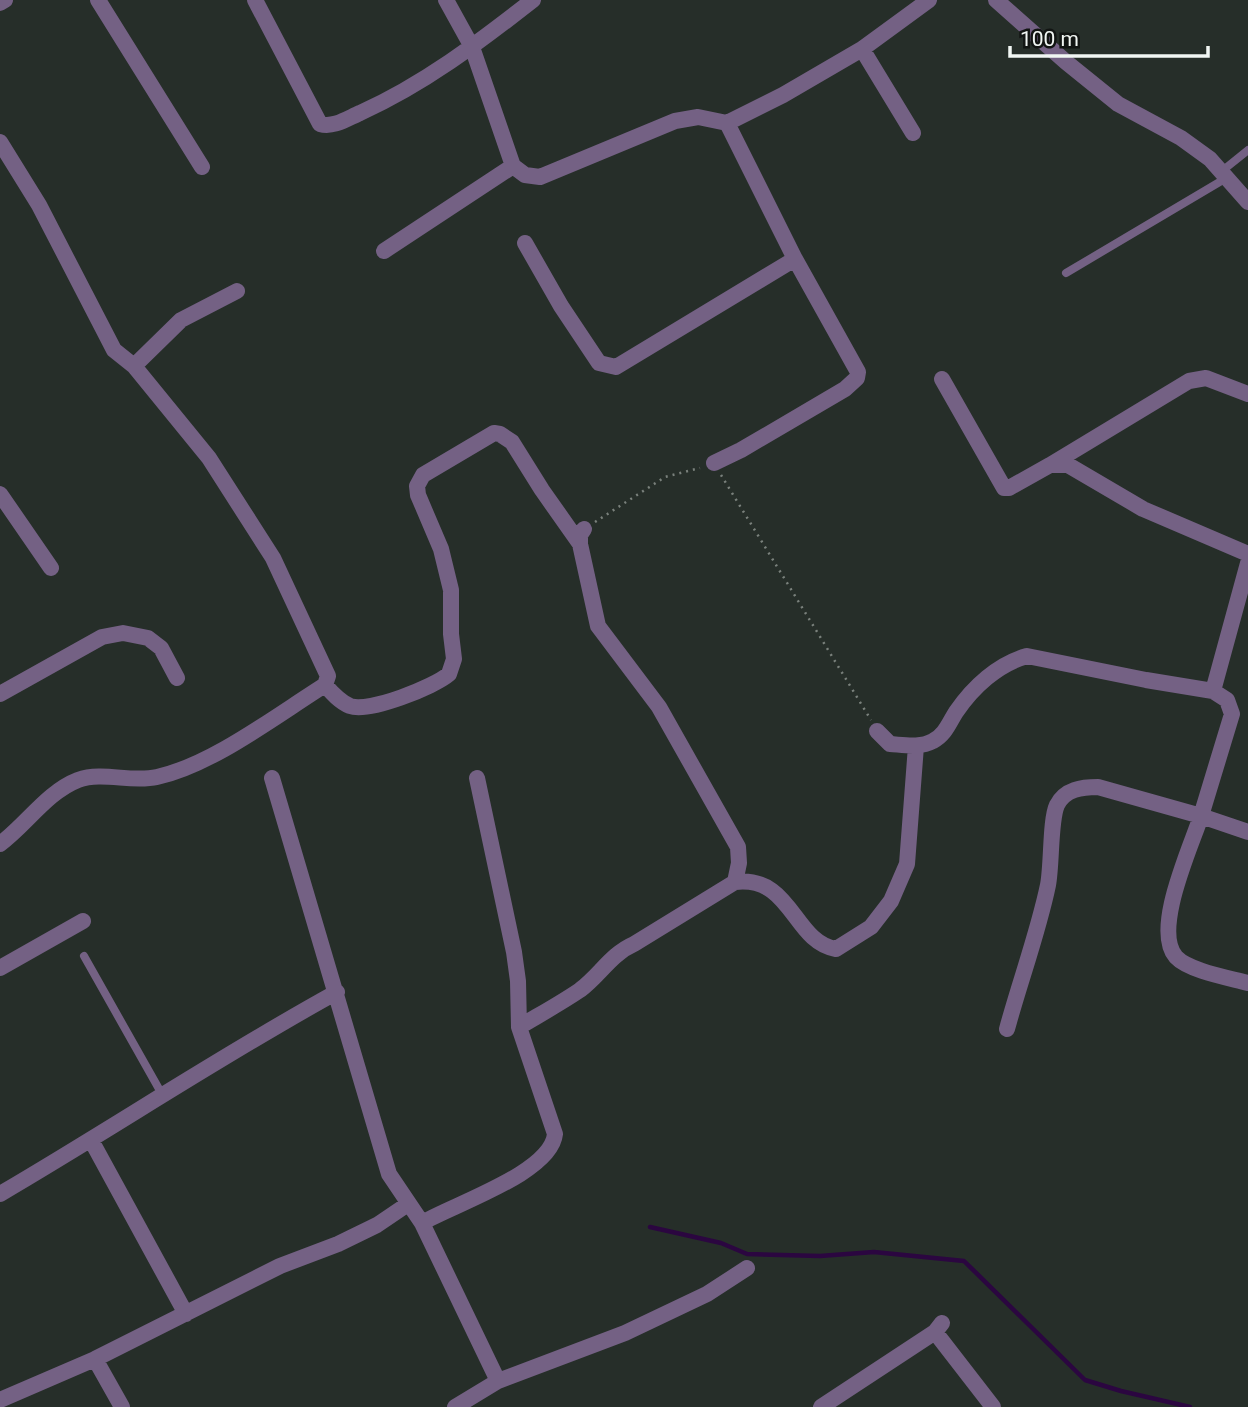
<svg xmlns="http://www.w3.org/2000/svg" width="1248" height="1407" font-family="Roboto,sans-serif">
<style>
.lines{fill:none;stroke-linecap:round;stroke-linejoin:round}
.stream{stroke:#2b0640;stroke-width:4.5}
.path{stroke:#7a817c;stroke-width:2.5;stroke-dasharray:2 5;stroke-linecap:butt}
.lane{stroke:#746184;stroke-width:8}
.street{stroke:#746184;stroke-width:16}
</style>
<rect width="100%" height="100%" fill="#262e29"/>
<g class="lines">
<!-- stream -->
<path class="stream" d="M650,1227l71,16 26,11 73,2 54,-4 90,9 121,119 36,11 69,16"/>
<!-- path -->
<path class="path" d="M721,475l150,245
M595,522l70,-45 35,-9"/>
<!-- lane -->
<path class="lane" d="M1222,171l26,-21
M1066,273l162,-96
M84,956l79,140"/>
<!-- street -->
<path class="street" d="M98,0l104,167
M255,0l65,124c14,4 28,-6 40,-11 64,-29 118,-70 173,-113
M446,0l26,47 41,119 12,9 15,2 135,-56 23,-4 29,6 56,-28 79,-46 67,-49
M996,0l70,62 52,42 63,34 29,21 38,43
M0,3l5,-3
M862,49l51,84
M0,142l39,63 75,145 20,16 75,92 64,100 55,118 -3,9c-48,30 -113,80 -168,92 -26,6 -54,-6 -79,3 -31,12 -52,45 -78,64
M525,243l36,63 38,57 17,4 179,-108
M384,251l129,-85
M134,366l47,-46 56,-29
M942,379l62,109h5l41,-23h18l75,44 105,45
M714,463l27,-13 104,-61 12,-11 1,-6 -63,-113 -68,-136
M1050,465l139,-84 17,-3 42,16
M0,494l51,74
M584,529l-4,6v9l18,82 61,81 79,140 1,16 -4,19
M325,685c7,8 15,17 25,21 19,7 84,-19 99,-32l5,-15 -3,-25v-44l-10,-41 -23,-54 -1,-9 6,-11 71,-42 6,1 12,8 30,48 38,54
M1213,691l35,-128
M0,694l102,-57 21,-4 25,5 13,10 16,30
M877,731l13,13c15,1 30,4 43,-3 12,-6 16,-18 23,-29 17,-25 42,-48 71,-56l119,24 67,11 14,9 5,14 -31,102 47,16
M272,778l117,396 33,49 76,158
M0,968l83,-47
M519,1027c20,-12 42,-24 61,-37 20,-15 31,-36 54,-46l101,-62c57,-7 58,60 101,67l35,-22 20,-26 16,-37 9,-118
M1007,1029c13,-48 31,-96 41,-144 4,-21 2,-65 9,-80 8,-16 25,-18 41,-18l103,29c-10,31 -49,114 -25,141 13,14 54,21 72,26
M91,1140l95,174
M0,1194c113,-66 222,-139 337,-202
M422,1223c32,-19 129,-50 133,-89l-36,-107 -1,-46 -4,-29 -37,-174
M935,1332l58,75
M95,1359l27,48
M0,1400l95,-41 185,-93 58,-22 39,-19 31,-21
M455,1407l43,-26 127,-48 82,-39 40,-26
M821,1407l114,-75 7,-9"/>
</g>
<!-- scale -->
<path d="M1010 46v10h198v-10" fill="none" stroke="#f1f6f3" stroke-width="3.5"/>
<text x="1020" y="46" font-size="21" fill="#f1f6f3" stroke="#121513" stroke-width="5" paint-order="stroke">100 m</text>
</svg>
